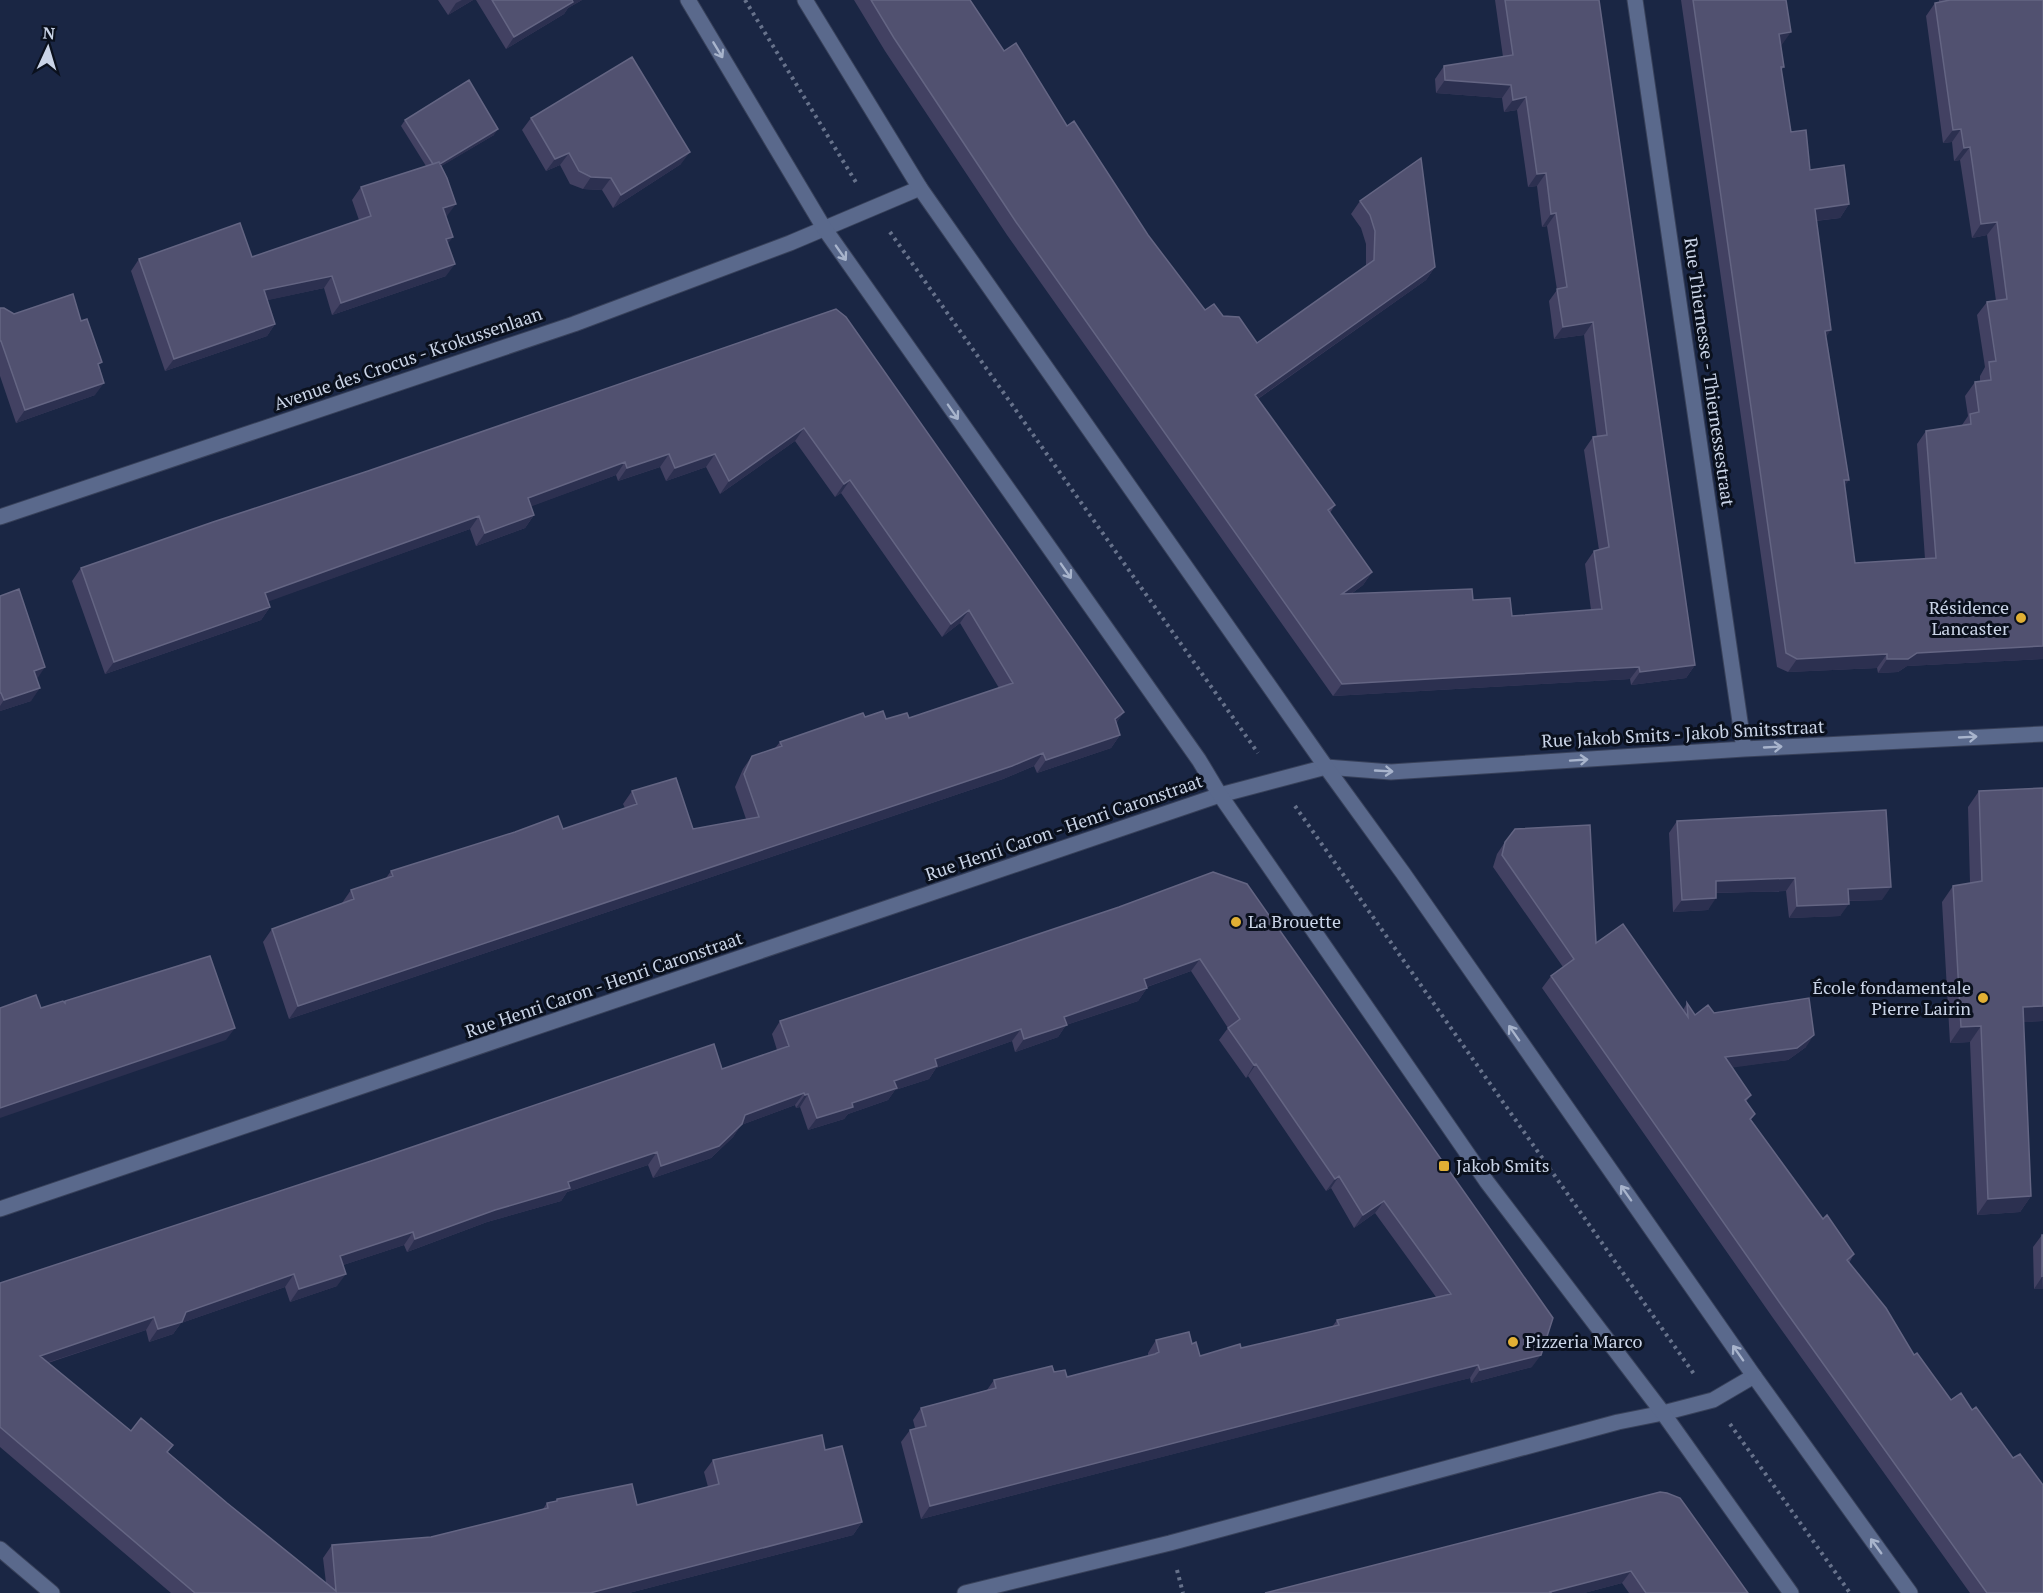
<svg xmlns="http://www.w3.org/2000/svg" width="2043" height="1593" font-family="'PT Serif',serif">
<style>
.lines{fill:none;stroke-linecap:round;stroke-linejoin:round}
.street-casing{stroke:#38415a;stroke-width:17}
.secondary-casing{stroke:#38415a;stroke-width:17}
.path{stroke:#67728b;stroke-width:4;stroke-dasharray:3 4.5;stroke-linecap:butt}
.street{stroke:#5a698c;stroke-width:15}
.secondary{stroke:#5a698c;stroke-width:15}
.wall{fill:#424162}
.shaded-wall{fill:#2c3050}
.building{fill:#515170;stroke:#646583;stroke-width:1.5}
.oneway{stroke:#a8b4cc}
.poi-dot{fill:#e1af34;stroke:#0a101d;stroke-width:2}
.labels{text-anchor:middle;stroke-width:6;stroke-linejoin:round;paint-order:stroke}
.street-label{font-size:18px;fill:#cad4e7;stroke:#0a101d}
.poi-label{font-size:18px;fill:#cad4e7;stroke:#0a101d;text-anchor:start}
</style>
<rect width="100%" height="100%" fill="#1a2644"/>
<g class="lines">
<!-- street casing -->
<g class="street-casing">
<path id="street" d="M1635,0l109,749
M0,517l574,-193 216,-81 130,-55
M0,1209l1220,-414 106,-28 65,5 353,-23 299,-15
M0,1549l52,44
M965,1593l205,-50 448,-121 45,-9 50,-13 41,-24"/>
</g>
<!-- secondary casing -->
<g class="secondary-casing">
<path id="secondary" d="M688,0l136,228 375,532 21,35 267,387 176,231 128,180
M805,0l115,188 406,579 77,106 351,503 156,217"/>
</g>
<!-- path -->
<path class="path" d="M745,0l112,184
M890,232l368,521
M1295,806l399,568
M1730,1424l120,169
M1177,1570l6,23"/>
<!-- street -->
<use href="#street" class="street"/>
<!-- secondary -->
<use href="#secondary" class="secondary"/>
</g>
<!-- wall -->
<path class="wall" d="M438,0h35l-25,15z
M476,0h106l-14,8 -4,6 -58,35z
M854,0h116l34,51 63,75 81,109 57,75 18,6 34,27 109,-77v-22l-5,-16 -10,-14 9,-13 75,66 -9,13 -168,119 77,106 -5,8 42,59 -9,13 -12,9 122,6 39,16 79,-6 -6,-46 9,-13 5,-1 -15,-100 9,-13h4l-13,-102 -30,4 -5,-38 8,-11 -10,-64 -5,1 -5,-41 -9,1 -11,-77 -13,2 -2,-14 -66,-5 -1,-14 9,-13 59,-9 -8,-57h104l96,665 -9,13 -55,7 -1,-6 -297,17 -326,-461 -122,-184z
M1681,0h105l-5,46 3,21 -3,3 10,62 19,38 39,34 -9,14 -24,3 10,116 19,150 10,76 70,-4 -8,-115 9,-13 36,-6 6,-9 -3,-20 10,-14 5,-1v-5l5,-9 -8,-52 10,-13 9,-1 -9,-66 -15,3 -12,-78 -6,1 -2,-19 -9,1 -17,-127 9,-13 4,-1v-2h104v659l-136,7 -9,6 -20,1 -1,-5 -89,4 -11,-5z
M531,118l150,46 -68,44 -11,-18 -19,-1 -13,-5 -10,-19 -14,6 -24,-41z
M405,120l89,15 -53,31 6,50h-1l2,28 -2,32 -114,39 -8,-27 -57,12 8,24 -8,12 -102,35 -34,-100 8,-12 113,-2 107,-37 -7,-20 9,-13 65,-21 -25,-40z
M0,308l14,6 67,7 18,46 -4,28 -79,28 -16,-47z
M836,309l288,403 -8,11 4,12 -9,13 -74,25 -3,-7 -31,13 -714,240 -26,-77 9,-13 70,-26 9,-13 35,-12 5,-7 172,-42 62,-21 -2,-4 9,-13 61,38 53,-10 -11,-32 8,-18 9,-13 23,-8 5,-6 85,-25 21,2 23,-1 90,-30 -39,-65 -18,14 -101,-144 -6,4 -40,-56 -75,53 -14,-27 -40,14 -6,-14 -42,14 -2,-6 -85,31 3,9 -9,13 -49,18 -6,-17 -202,72 2,6 -9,13 -156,54 -33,-93 9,-13 287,-97z
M0,596l37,83 -6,22 -31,10z
M2043,788v233l-20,1 8,174 -11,16 -43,3 -7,-173 -20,1 -8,-141 11,-16 17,-3 -2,-76 11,-16z
M1677,821l205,79 -33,1 -9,15 -51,2 -3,-27 -70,2 -8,17 -35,2 -4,-79z
M1505,842l91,101 87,67 4,-7 8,12 19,-2 92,34 -18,13 -56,7 19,28 -5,7 9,12 -4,6 72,99 31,35 -5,9 194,330h-73l-197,-275 -231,-330 9,-12 12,-9 -70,-100 4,-13z
M1213,872l319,495 -61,16 -1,-5 -41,10 -508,131 -20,-77 9,-12 5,-2 -2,-8 8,-12 66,-18 7,-10 60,-8 13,5 81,-21v-3l8,-13 36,4 8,12 41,-8 91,-21 5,-7 99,-23 -61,-84 -21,15 -23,-40 -5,3 -78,-115 -2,2 -27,-38 9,-12 -37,-57 -44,16v1l-9,13 -72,24 -8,12 -43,15 -3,-11 -76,27 -7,11 -34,11 -7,10 -40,14 -4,5 -36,11 -8,-23 -4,1 -1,-3 -54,20 -8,12 -22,21 -58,20 -5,-13 -81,27 -6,9 -74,21 -80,30 -3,-7 -61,20 -6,21 -47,16 -5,-15 -104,36 -8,11 -24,8 -3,-12 -98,33 83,68 37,21 59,51 99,80 -3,-25 9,-13 99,-8 112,-28 4,-6 8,-1 2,-3 80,6 71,-18 -4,-15 9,-12 112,-10 37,72 -9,13 -224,58h-458l-171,-146v-164l722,-214 55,-19 -5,-16 8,-13 339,-114z
M2042,1235l1,54h-9l-1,-42z
M1660,1492l88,101h-119l-7,-10 -38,10h-319z"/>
<!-- shaded-wall -->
<path class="shaded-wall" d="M462,0h11l-25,15 8,-12z
M571,0h11l-14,8 -4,6 -58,35 8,-12z
M1791,32l-10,14 -2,-12z
M1445,80l66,5 -9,13 -66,-5z
M1526,97l-9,13 -13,2 9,-12z
M498,129l-4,6 -64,38 4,-6z
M1961,129l-9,13 -9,1 10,-13z
M1970,147l-10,13 -6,1 10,-13z
M690,152l-9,12 -68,44 8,-13z
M569,153l-9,12 -14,6 9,-12z
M1546,173l-9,13 -9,1 9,-13z
M591,177l20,1 -9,12 -19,-1z
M456,204l-9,12 -13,4 9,-12z
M1849,204l-9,14 -35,4 10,-13z
M1556,213l-9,13 -5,1 9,-13z
M1997,222l-10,13 -15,3 9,-14z
M453,237l-9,12 2,-10z
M455,264l-9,12 -114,39 9,-12z
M1435,267l-9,13 -180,127 9,-12z
M332,276l-8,12 -69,15 9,-13z
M1593,322l-9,13 -30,4 9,-12z
M275,324l-8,12 -102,35 9,-12z
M1831,330l-10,14 4,-13z
M104,383l-9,12 -79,28 9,-13z
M804,428l-9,13 -75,53 9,-13z
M669,454l-9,13 -42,14 9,-13z
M715,454l-9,13 -40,14 9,-13z
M625,462l-9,13 -97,36 9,-13z
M850,480l-9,13 -6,4 9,-13z
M1844,480h5l-9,13z
M534,515l-9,13 -49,18 9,-13z
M479,516l-9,13 -214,77 9,-13z
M1372,572l-9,13 -30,22 9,-13z
M270,607l-9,13 -156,54 9,-12z
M969,610l-9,13 -18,14 9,-13z
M2043,646v13l-136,7 -9,6 -20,1 9,-14 30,-6z
M1887,654l-10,14 -89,4 9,-13z
M1695,665l-9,13 -55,7 9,-13z
M45,667l-8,12 -3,-8z
M1639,667l-9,12 -297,17 9,-12z
M40,688l-9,13 -31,10v-5l4,-6z
M1124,712l-9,13v-6z
M1120,735l-9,13 -74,25 9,-13z
M1043,753l-9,13 -31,13 -714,240 9,-13z
M1795,878l-9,13 -79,2 9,-12z
M1891,887l-9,13 -43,1 9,-12z
M1716,898l-8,12 -35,2 9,-12z
M1849,904l-9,12 -51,2 8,-12z
M1200,959l-9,12 -56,20 9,-12z
M1147,988l-9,13 -72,24 -8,12 -43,15 9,-13 40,-22z
M2043,1006v15l-32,2 12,-16z
M1981,1026l-11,16 -20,1 11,-16z
M235,1028l-9,12 -226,78v-10z
M1021,1029l-9,12 -76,27 -7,11 -34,11 -7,10 -40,14 -4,5 -36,11 9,-12 35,-15 83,-44z
M1814,1035l-8,12 -18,13 -72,10 9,-13z
M1256,1064l-8,12 -2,2 8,-13z
M804,1093l-9,12 -54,20 -8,12 -22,21 -58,20 8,-12 84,-51z
M808,1094l-8,13 -4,1 9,-13z
M657,1152l-9,13 -81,27 -6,9 -74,21 -80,30 8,-13 153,-57z
M1339,1176l-8,12 -5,3 9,-12z
M2031,1196l-11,16 -43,3 11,-16z
M1384,1201l-9,12 -21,15 9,-13z
M413,1232l-9,13 -73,24 9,-13z
M294,1274l-9,13 -104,36 -8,11 -24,8 9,-13 28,-17z
M346,1274l-9,12 -47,16 9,-13z
M2042,1277l1,12h-9z
M154,1317l-8,13 -115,38 9,-12z
M1541,1355l-9,12 -61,16 9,-13z
M1478,1365l-8,13 -549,141 9,-13z
M862,1522l-9,13 -224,58h-39z
M1631,1571l-9,12 -38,10h-35l1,-1z"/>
<!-- building -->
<path class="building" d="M492,0h80l1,2 -59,35z
M871,0h99l34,51 12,-8 51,83 7,-5 74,114 57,75 9,-6 9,12 16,1 18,26 117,-83 1,-29 -5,-16 -10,-14 61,-43 14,109 -180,128 80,110 -7,5 44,62 -30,22 130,-5 1,11 37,-2 2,18 90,-7 -8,-58 15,-4 -16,-110 14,-2 -14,-113 -30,5 -6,-38 10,-2 -11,-74 -5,1 -5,-41 -9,1 -11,-77 -13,3 -2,-15 -66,-5 -1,-14 69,-11 -8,-55h94l96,665 -55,7 -1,-5 -297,17 -326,-462 -122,-184z
M1693,0h93l5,32 -12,2 5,33h-3l10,65 15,-2 4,40 34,-5 5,39 -34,5 16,121 -6,1 24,149h-5l11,83 81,-5 -10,-127 45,-7 -1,-10 9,-2 -4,-30 16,-2 -2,-18 7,-1 -9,-59 20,-3 -10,-77 -16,2 -11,-77 -6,1 -3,-19 -8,1 -18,-127 15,-3h93v646l-126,7 -9,6h-21v-5l-90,5 -11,-6z
M632,57l58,95 -69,43 -10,-17 -20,-1 -12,-6 -10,-18 -14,6 -24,-41z
M469,80l29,49 -58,35 -1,-2 -6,2 -28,-44z
M439,162l8,16 9,26 -13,4 10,29 -7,2 9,25 -114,39 -9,-27 -68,14 11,34 -101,35 -35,-100 101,-36 12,34 119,-41 -10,-29z
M73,294l8,27 6,-2 15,43 -4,2 6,19 -79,27 -24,-69h-1v-33h4l10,6z
M836,309l10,8 278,395 -9,7 5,16 -74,25 -3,-7 -31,13 -714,240 -26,-77 82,-30 -3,-9 42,-14 -2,-5 124,-39 43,-16 5,13 74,-25 -5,-13 44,-13 17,51 66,-12 -15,-43 8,-18 30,-10 -2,-4 83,-29 2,4 18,-6 3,8 21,-6 2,5 104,-35 -44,-73 -18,14 -101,-144 -6,4 -40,-56 -75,53 -14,-27 -40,14 -6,-14 -42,14 -2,-6 -97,36 6,17 -49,18 -6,-17 -214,77 5,14 -156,55 -33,-94 132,-46 155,-51z
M19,589l26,78 -11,4 6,17 -36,12 -3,-7h-1v-97z
M2043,788v218l-20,1 8,189 -43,3 -7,-173 -20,1 -8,-141 29,-5 -3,-90z
M1886,810l5,77 -43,2 1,15 -52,2 -2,-28 -79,3v17l-34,2 -5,-79z
M1590,825l6,118 27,-19 65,93 -1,-14 8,12 13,-10 6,8 95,-15 5,37 -17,13 -72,9 26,38 -6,5 10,14 -5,5 73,100 4,-4 27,39 -7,6 39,48 28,47 3,-2 34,47 10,-7 11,17 4,-3 37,51 7,-4 23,31v108h-56l-205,-287 -231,-330 23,-17 -72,-104 3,-13 10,-13z
M1213,872l34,12 306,434 -12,37 -61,15 -2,-5 -40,10 -508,131 -20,-76 16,-4 -5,-18 75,-20 -2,-8 58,-14 2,6 11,-2 2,7 88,-23 4,-2 -3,-12 33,-8 3,12 4,-2 4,14 40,-12 1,4 98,-23 -2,-5 114,-26 -67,-93 -21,14 -24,-39 -4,3 -79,-115 -2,1 -26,-37 12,-9 -40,-60 -56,20 3,9 -83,29 3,8 -43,14 -3,-10 -86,30 2,7 -43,15 3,7 -45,15 1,4 -36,11 -9,-24 -3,1 -1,-2 -59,22 -3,9 -23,22 -58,20 -4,-14 -89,30 2,6 -75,22 -80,29 -2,-7 -73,24 6,18 -47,15 -5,-15 -108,38 -4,10 -24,7 -4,-12 -114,39 91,75 10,-13 32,27 -6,7 60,51 109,88 -4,-46 99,-8 117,-29 -1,-5 10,-2v-2l75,-15 5,21 82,-21 -6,-24 109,-25 3,15 17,-4 20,76 -272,71h-395l-195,-166v-144l371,-122 343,-117 8,25 67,-23 -9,-25 339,-114z
M210,956l25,72 -235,80v-100l36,-13 5,13 22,-7 2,2v-2z
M2042,1235h1l-1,42z
M1660,1492l7,1 13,5 5,7 63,88h-102l-15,-22 -81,21 1,1h-286z"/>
<!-- one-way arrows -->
<defs><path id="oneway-shaft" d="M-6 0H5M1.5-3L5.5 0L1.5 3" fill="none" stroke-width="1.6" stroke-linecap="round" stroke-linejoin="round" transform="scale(1.5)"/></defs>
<g class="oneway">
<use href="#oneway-shaft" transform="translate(718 50) rotate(59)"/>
<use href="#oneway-shaft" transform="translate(841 253) rotate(55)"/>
<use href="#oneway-shaft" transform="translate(953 412) rotate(55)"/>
<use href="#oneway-shaft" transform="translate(1066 571) rotate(55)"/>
<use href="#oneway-shaft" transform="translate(1968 737) rotate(-3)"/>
<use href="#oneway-shaft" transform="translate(1773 747) rotate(-3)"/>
<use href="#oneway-shaft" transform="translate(1579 760) rotate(-4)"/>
<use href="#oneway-shaft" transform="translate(1384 771) rotate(3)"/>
<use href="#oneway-shaft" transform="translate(1514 1033) rotate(-125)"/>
<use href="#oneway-shaft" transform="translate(1626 1193) rotate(-125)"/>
<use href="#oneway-shaft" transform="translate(1738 1353) rotate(-125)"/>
<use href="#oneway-shaft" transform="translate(1876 1546) rotate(-126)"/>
</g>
<!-- markers -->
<g class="poi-dot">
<circle cx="2021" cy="618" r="6"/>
<circle cx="1236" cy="922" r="6"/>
<circle cx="1983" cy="998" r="6"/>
<rect x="1438" y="1160" width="12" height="12" rx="3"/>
<circle cx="1513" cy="1342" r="6"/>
</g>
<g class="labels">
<!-- street labels -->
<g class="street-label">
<text transform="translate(408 359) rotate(-19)" y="6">Avenue des Crocus - Krokussenlaan</text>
<text transform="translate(1709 372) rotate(82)" y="6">Rue Thiernesse - Thiernessestraat</text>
<text transform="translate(1683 734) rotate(-3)" y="6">Rue Jakob Smits - Jakob Smitsstraat</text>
<text transform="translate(1064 828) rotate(-19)" y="6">Rue Henri Caron - Henri Caronstraat</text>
<text transform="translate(604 985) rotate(-19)" y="6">Rue Henri Caron - Henri Caronstraat</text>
</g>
<!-- poi labels -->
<g class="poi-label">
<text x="2009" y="614" text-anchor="end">Résidence<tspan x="2009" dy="21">Lancaster</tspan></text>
<text x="1248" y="928">La Brouette</text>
<text x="1971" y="994" text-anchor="end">École fondamentale<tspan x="1971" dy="21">Pierre Lairin</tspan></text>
<text x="1456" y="1172">Jakob Smits</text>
<text x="1525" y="1348">Pizzeria Marco</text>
</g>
</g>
<!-- north arrow -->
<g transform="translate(48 48) rotate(4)" stroke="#0a101d" stroke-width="4.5" paint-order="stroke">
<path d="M0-4.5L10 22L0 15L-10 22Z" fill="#cad4e7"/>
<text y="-9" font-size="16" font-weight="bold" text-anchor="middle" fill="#cad4e7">N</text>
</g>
</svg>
